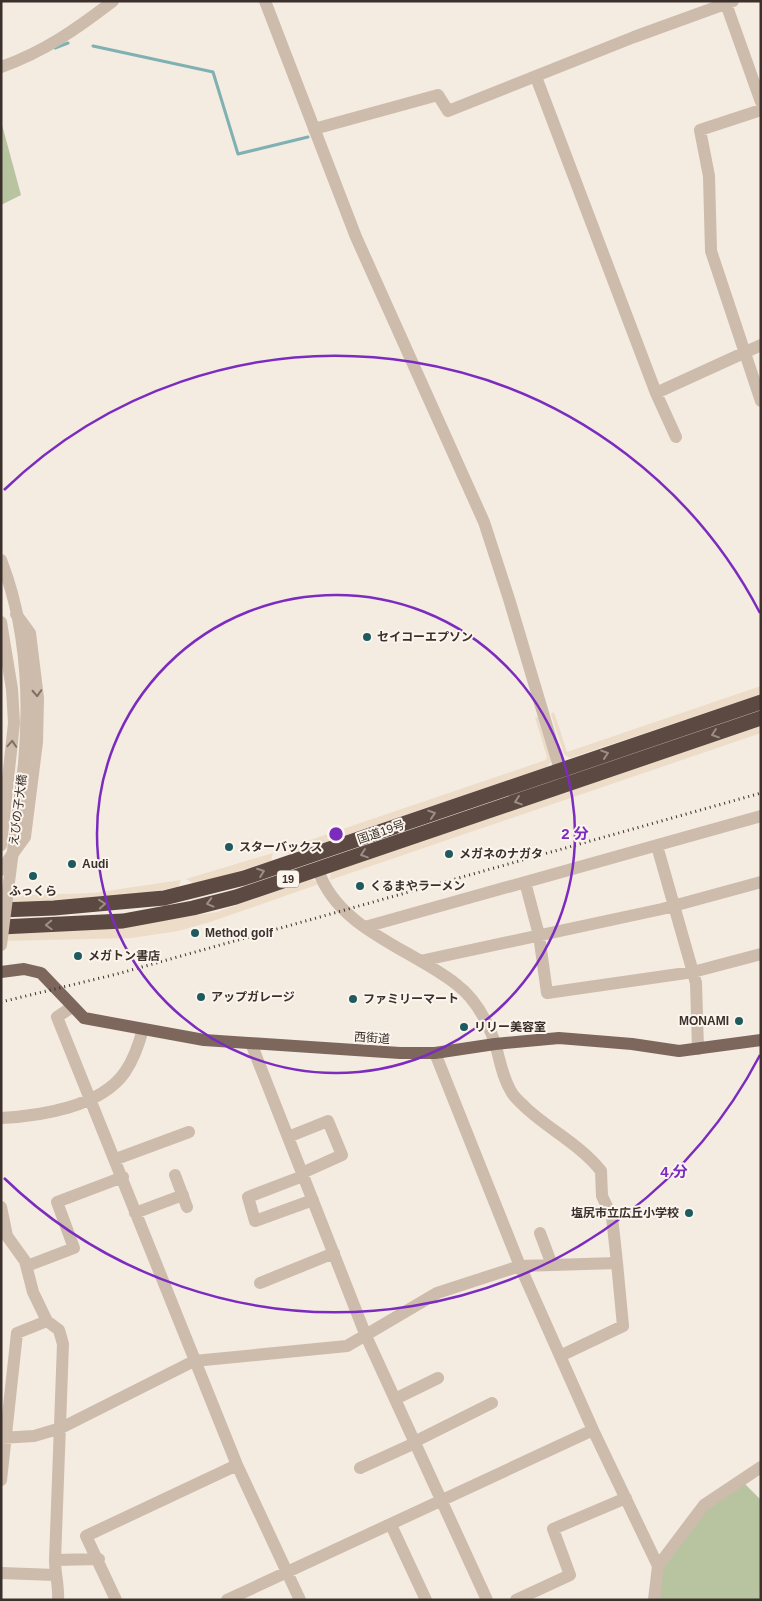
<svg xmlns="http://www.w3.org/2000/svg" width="762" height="1601" font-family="Arial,'Noto Sans JP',sans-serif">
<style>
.green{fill:#b8c4a0}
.plaza{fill:#ecdcc8}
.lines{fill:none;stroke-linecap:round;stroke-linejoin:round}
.stream{stroke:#7fb0b2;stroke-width:3}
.minor{stroke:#cdbbac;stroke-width:12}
.major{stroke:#7d675c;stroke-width:12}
.highway{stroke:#5c4a42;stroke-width:15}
.rail{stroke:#3b302b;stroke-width:3;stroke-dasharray:1 4;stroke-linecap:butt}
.minor-bridge{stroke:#cdbbac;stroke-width:12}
.oneway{stroke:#7d6f65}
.oneway2{stroke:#9c8e87}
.ring{fill:none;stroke:#7b2cbf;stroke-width:2.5}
.poi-dot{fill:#1f5a5e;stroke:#fbf5ee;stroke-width:2}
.labels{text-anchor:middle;stroke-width:4;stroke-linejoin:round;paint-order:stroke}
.shield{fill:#fbf5ee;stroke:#756b66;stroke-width:1}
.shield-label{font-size:11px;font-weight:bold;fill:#3b302b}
.poi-label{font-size:12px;font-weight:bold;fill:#3b302b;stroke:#fbf5ee;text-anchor:start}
.street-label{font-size:12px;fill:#3b302b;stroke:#fbf5ee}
.centre{fill:#7b2cbf;stroke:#fbf5ee;stroke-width:2.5}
.ring-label{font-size:15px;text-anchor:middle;font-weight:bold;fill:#7b2cbf;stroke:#fbf5ee;stroke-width:4;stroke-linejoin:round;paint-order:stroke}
</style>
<rect width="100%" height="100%" fill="#f4ebe1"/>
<!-- green -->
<path class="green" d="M1,121l20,74 -20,10z
M742,1481l19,19v100h-102l2,-31 35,-59z"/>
<!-- plaza -->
<path class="plaza" d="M761,686v8l-191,64 -6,-4 -13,-40 3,-2 13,40z
M535,717l5,1 13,41 -6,8 -257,87 -9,-4 265,-90 1,-3z
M761,726v7l-431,147 1,-8z
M273,853l-2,8 -55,17 -23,5 -7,-4z
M312,879l7,5 -109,38 -32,9 -47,7 -130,3v-8l147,-10 69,-11z
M181,880l-3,7 -64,11 -102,5 -11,-7 93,-3z"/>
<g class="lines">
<!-- stream -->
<path class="stream" d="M93,46l120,26 25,82 70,-17
M55,48l13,-5"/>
<!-- minor -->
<path class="minor" d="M265,1l91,236 128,285 25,77 54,181
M725,1l36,101
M1,67c43,-15 77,-39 112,-66
M536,77l120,316 20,44
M761,110l-61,20 9,46 2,75 50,150
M314,129l124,-34 10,16 186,-74 99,-36
M656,393l105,-48
M1,560c25,64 29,137 23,204
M1,622l11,67 2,34 -13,122
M657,846l39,137 2,66
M1,870l24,-33 12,-95 1,-44 -8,-65 -14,-19
M525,882l14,53 8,58 146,-21 68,-18
M365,927l396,-111
M420,961l242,-52 99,-27
M72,1007l-15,10 180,448 63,135
M251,1043l115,293 121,264
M435,1053l85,213 73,164 65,136 -4,34
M1,1118c39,-2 100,-11 124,-46 9,-13 14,-28 18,-43
M288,1137l40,-16 14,34 -40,18
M116,1159l73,-27
M175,1175l12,32
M303,1176l-55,21 7,24 58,-21
M1,1207l6,29 18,25 8,31 14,29 12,9 4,14 -8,216c0,14 4,26 3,40
M135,1213l48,-18
M540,1233l12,32
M27,1266l47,-18 -17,-46 66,-25
M260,1283l74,-30
M560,1356l63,-30 -6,-63
M395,1399l43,-21
M1,1438l33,-2 27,-8 133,-67 153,-15 90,-53 83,-27 97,-3 -5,-46 -10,-21 -1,-25c-20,-26 -53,-42 -76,-64 -4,-4 -10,-9 -13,-14 -10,-16 -12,-33 -17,-50 -8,-23 -19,-44 -39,-59 -46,-36 -117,-54 -138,-114
M414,1442l78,-39
M360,1468l55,-25
M1,1480l16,-147 30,-12
M391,1525l35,75
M55,1560l44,-1
M658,1566l46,-61 57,-38
M1,1573l54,2
M116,1600l-30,-64 151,-71
M227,1600l366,-170
M516,1600l54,-25 -17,-46 73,-31"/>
<!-- major -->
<path class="major" d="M1,972l23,-3 17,4 43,45 120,22 196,13h35l60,-9 64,-6 73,6 47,7 82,-11"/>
<!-- highway -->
<path class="highway" d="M1,910l53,-2 110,-10 80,-20 517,-176
M1,927l122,-6 70,-13 43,-11 525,-179"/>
<!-- rail -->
<path class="rail" d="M1,1002l116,-28 644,-181"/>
<!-- minor-bridge -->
<path class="minor-bridge" d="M1,945l23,-181"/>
</g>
<!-- one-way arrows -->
<defs><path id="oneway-chevron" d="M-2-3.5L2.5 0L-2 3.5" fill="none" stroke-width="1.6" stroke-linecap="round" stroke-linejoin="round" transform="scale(1.25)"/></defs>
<g class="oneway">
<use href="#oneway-chevron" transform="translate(37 693) rotate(87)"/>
<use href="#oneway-chevron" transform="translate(12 744) rotate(-86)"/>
</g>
<g class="oneway2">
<use href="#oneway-chevron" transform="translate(715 734) rotate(161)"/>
<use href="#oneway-chevron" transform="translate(605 754) rotate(-18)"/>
<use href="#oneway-chevron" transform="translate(518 801) rotate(161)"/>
<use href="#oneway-chevron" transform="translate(432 814) rotate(-18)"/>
<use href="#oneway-chevron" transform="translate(364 854) rotate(161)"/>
<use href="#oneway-chevron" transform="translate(261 872) rotate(-20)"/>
<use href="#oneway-chevron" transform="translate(210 903) rotate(165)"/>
<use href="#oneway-chevron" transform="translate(102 904) rotate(-5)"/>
<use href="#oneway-chevron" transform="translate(49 925) rotate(178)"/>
</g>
<!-- distance rings -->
<g class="ring">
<circle cx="336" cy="834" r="239"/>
<path d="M760 1055A478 478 0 0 1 4 1178M4 490A478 478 0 0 1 760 613"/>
</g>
<!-- markers -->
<g class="poi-dot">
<circle cx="367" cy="637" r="5"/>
<circle cx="229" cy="847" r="5"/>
<circle cx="449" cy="854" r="5"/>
<circle cx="72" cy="864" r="5"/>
<circle cx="33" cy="876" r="5"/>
<circle cx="360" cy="886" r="5"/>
<circle cx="195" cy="933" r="5"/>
<circle cx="78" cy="956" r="5"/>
<circle cx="201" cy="997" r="5"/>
<circle cx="353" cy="999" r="5"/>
<circle cx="739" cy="1021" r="5"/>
<circle cx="464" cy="1027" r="5"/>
<circle cx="689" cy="1213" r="5"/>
</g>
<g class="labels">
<!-- shield labels -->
<rect class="shield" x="277" y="870.5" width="22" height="17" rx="4"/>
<g class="shield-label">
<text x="288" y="883">19</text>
</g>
<!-- poi labels -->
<g class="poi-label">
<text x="377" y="641">セイコーエプソン</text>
<text x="239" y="851">スターバックス</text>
<text x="459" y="858">メガネのナガタ</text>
<text x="82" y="868">Audi</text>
<text x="370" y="890">くるまやラーメン</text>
<text x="33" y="895" text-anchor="middle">ふっくら</text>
<text x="205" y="937">Method golf</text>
<text x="88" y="960">メガトン書店</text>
<text x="211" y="1001">アップガレージ</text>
<text x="363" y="1003">ファミリーマート</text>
<text x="729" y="1025" text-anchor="end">MONAMI</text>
<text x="474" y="1031">リリー美容室</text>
<text x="679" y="1217" text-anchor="end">塩尻市立広丘小学校</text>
</g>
<!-- street labels -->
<g class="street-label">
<text transform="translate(18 810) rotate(-83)" y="4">えびの子大橋</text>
<text transform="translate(381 832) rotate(-19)" y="4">国道19号</text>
<text transform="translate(372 1038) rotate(4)" y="4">西街道</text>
</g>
</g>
<circle cx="336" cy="834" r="8" class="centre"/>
<g class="ring-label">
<text x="575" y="839">2 分</text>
<text x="674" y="1177">4 分</text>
</g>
<!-- border -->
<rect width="762" height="1601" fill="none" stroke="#3b302b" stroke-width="5"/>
</svg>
